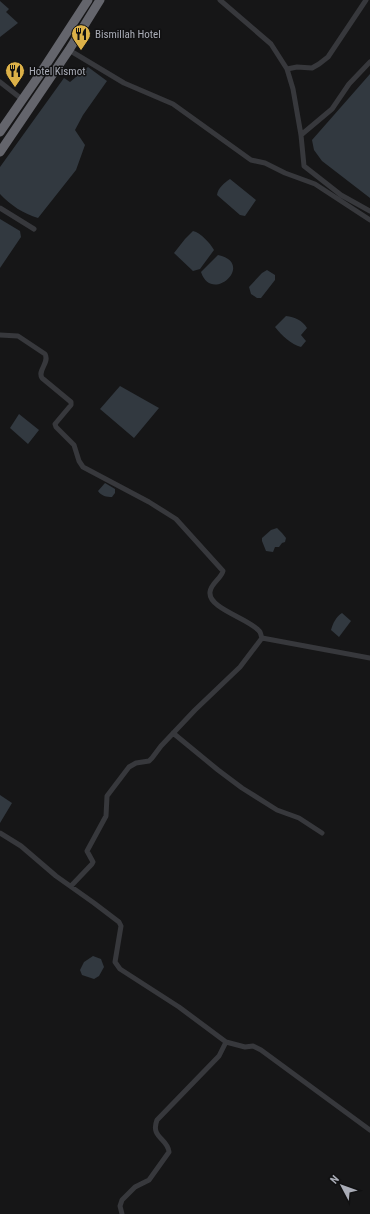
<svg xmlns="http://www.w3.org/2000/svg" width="370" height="1214" font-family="'Roboto Condensed',sans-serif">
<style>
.water{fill:#323940}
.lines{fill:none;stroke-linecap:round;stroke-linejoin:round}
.street{stroke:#37383c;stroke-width:5}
.highway{stroke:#64656c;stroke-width:9}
.labels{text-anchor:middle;stroke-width:3;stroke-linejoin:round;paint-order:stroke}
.poi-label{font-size:11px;fill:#a9acb6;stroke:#111112;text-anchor:start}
</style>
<rect width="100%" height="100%" fill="#161617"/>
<!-- water -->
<path class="water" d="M0,1l9,8 -3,3 12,11 -18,14z
M88,67l19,14 -24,34 -8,15 10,15 -9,25 -38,48c-14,-4 -28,-13 -38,-24v-27l64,-89 6,4z
M370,74v124l-48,-37 -8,-11 -2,-10z
M230,179l26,21 -11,16 -5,-1 -23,-20c1,-7 7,-12 13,-16z
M0,219l20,12 1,6 -21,31z
M193,231c8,2 17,12 21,19l-14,19 -7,2 -19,-18 11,-14z
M218,255c38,8 -6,50 -17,17z
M267,270l8,5v5l-14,18h-4l-6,-4 -2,-7 13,-14z
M286,316c9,1 16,4 21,12l-6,7 5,6 -5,6c-10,-3 -19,-11 -26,-20z
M120,386l39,22 -25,30 -34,-29z
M19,414l20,16 -11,14 -18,-16z
M105,483l10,6v4l-3,4c-5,0 -11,-1 -14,-6z
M277,528l5,5 4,5 -1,4 -3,1 -3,4h-4l-2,5 -7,-1 -4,-10v-3l9,-8z
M342,613l9,8 -12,16 -8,-7c2,-7 5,-13 11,-17z
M0,795l12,8 -12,20z
M93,956l8,3 3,8 -5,9 -5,3 -12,-4 -2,-5 4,-8z"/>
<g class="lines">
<!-- street -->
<path class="street" d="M220,0l51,44 16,25 6,20 8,46 3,31 37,29 29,16
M69,50l55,33 49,21 78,56 14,3 20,10 30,11 55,36
M287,69l10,-2 15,1 7,-4 9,-7 38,-57
M0,82l23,18
M301,135l31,-26 17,-25 21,-22
M0,208l34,21
M0,335l18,1 27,18c5,9 -8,16 -3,24l29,24v3l-16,19 1,3 18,18 5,16 4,6 66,35 27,17 47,52c-2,8 -12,12 -13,21 -2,17 41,27 50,40 1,2 1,4 2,6
M262,638l108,20
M173,733l45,37 24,18 35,22 22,8 23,15
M0,833l21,13 35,30 38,27 25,19 2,4 -6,36 5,7 59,38 47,35 19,5 8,-1 8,4 109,80
M71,886l21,-22 1,-2 -6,-11 19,-35 1,-20 22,-29 7,-4 13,-2 3,-3 9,-12 34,-36 45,-43 22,-29
M122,1214l-2,-8 2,-6 13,-13 14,-7 20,-28c-1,-14 -19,-14 -12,-32l62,-64 7,-14"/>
<!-- highway -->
<path class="highway" d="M0,132l38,-55 50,-77
M0,152l69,-102 31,-50"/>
</g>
<!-- icons -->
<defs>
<g id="restaurant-pin" transform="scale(1)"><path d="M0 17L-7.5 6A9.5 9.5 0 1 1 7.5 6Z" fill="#dcb148" stroke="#111112"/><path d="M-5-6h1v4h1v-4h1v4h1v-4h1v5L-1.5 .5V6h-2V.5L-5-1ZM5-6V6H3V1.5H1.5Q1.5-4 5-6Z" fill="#111"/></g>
</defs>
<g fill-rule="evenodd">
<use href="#restaurant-pin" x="81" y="34"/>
<use href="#restaurant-pin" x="15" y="71"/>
</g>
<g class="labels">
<!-- poi labels -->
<g class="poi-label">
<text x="95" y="38">Bismillah Hotel</text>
<text x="29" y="75">Hotel Kismot</text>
</g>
</g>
<!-- north arrow -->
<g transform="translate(342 1186) rotate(311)" stroke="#111112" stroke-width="3" paint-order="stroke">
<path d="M0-3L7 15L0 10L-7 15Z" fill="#a9acb6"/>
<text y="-6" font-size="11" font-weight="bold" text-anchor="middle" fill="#a9acb6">N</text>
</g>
</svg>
